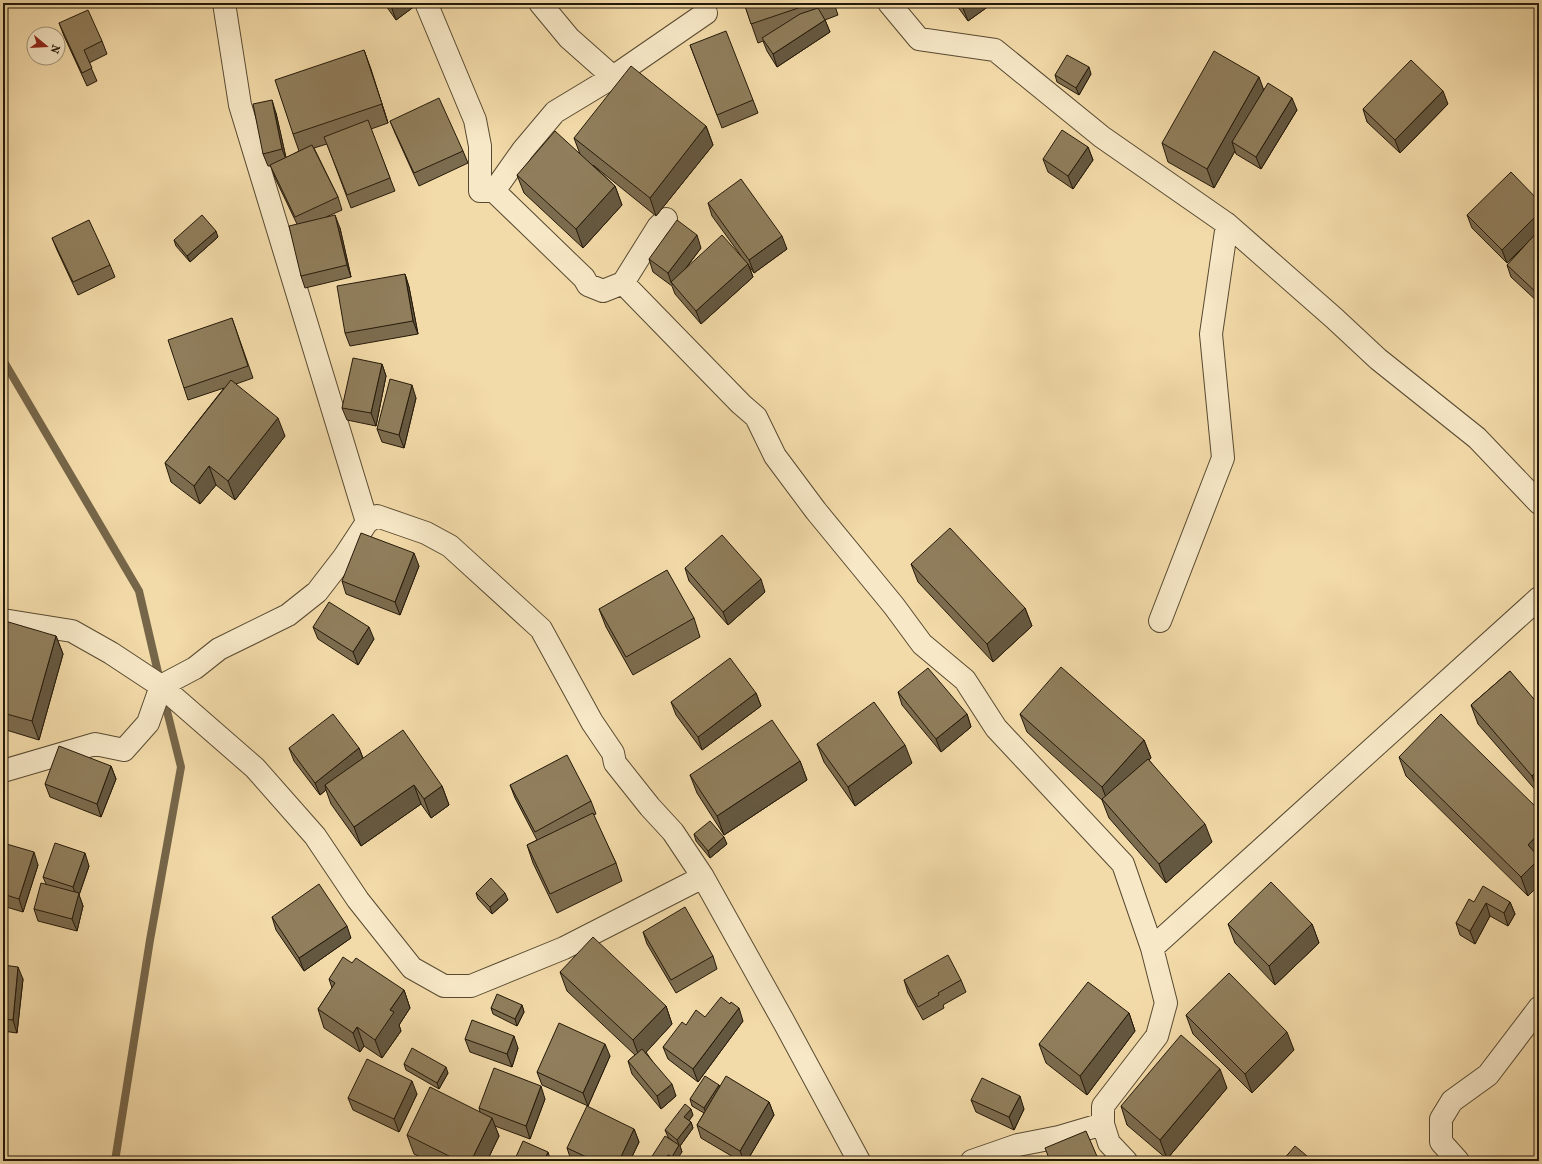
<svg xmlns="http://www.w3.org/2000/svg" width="1542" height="1164" font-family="'IM FELL French Canon',serif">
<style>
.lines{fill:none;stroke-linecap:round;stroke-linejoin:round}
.stream{stroke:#766649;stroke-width:8}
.street-casing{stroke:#584a31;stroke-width:24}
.street{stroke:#f7e8c7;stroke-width:22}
.wall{fill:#7c6c4f;stroke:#241909}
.shaded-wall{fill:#655840;stroke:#241909}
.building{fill:#907e5c;stroke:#241909}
</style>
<rect width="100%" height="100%" fill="#f3dba9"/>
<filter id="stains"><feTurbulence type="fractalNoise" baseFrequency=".005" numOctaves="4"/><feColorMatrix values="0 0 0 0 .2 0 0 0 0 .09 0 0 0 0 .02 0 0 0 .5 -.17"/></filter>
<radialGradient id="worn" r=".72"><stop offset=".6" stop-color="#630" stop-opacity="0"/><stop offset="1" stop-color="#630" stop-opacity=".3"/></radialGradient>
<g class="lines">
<!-- stream -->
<path class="stream" d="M3,360l136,231 21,90
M115,1161l35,-221 31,-173 -18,-72"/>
<!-- street casing -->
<g class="street-casing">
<path id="street" d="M224,3l16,102 127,417
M540,3l29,35 44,39
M889,3l30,36 76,11 107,87 125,87 107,94 44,41 99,79 62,65
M427,5l48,115 5,26v45h14l90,87 4,7 15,6 20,-8 118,121 15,13 19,39 41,55 78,95 28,38 43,36 31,48 127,136 29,84 14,55 -9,33 -54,70v18l6,19 17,18
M494,191l29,-41 32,-38 58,-35 93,-64
M623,283l35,-56 8,-8
M3,620l69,11 39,22 50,33 94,82 60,68 43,64 54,68 32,18h27l93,-38 139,-71
M1160,621l63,-163 -12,-124 16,-110
M3,771l92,-27 29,6 24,-27 13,-37 34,-18 24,-19 69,-34 29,-23 27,-35 23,-35 10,-6 49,17 24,13 91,83 51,93 21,31 2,10 35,44 23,25 30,45 82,147 74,137
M1152,948l387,-350
M972,1161l46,-16 41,-8 44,-13
M1458,1161l-17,-19v-23l11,-18 36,-26 51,-67"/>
</g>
<!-- street -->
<use href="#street" class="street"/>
</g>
<!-- wall -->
<path class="wall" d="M384,3h35l-23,17z
M744,3h90l4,12 -13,5 5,12 -53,35 -10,-16 -4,-10 -5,2z
M955,3h38l-25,18z
M59,23l43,18 5,13 -18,9 8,18 -10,5 -23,-50z
M690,45l63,55 5,13 -36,15z
M364,50l24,73 -17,6 24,62 -44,17 -24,-64 -13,4 24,49 4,13 -16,7 14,11 11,49 -46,11 -4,-12 -4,-52 -22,-46 -4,-12h-3l-5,-12 13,-41 10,45 13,-7 -6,-17z
M1091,74l-12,21 -22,-13 -2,-7z
M1264,89l33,21 -36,59 -25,-15 -1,-3 -21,37 -46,-26 -6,-19z
M1448,104l-48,49 -33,-31 -4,-13z
M390,121l73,30 5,12 -49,23 -24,-53z
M706,126l7,19 -57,71 -63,-51 22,21 7,19 -39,43 -59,-55 -7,-18 63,-21 -6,-16z
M1088,147l5,13 -20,29 -25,-17 -5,-13z
M1539,201v102l-28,-26 -4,-12 22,-24 -22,22 -35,-35 -5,-13z
M708,203l79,46 -33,24 -5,-7 4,11 -52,47 -26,-30 -3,-8 -19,-14 -4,-13 52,-11 -14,19 57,-7 -32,-44z
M218,237l-28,25 -14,-16 -2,-6z
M52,238l58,27 5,12 -37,18 -21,-45z
M405,274l4,13 9,47 -68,12 -5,-13z
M232,318l21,60 -17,6 49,52 -50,64 -19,-15 -16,19 -29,-22 -6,-19 59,-75 -36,12 -4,-12z
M382,364l4,12 -10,50 -29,-6 -5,-12z
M416,398l-12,50 -22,-6 -5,-13z
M911,564l114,44 7,18 -39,36 -75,-80z
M419,566l-19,49 -54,-21 -4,-13z
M685,568l80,24 -37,33 -39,-44z
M599,609l95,9 6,19 -67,38 -27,-48z
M313,627l61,12 -16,26 -40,-26z
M3,628l53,8 7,18 -24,86 -36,-11z
M1510,671l29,123 -61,-70 -7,-19z
M898,692l69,22 4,13 -30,25 -39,-47z
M756,693l5,13 -59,44 -26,-35 -5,-13z
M1020,714l124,26 7,18 -2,2 63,82 -46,41 -57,-65 -7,-18 -75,-68z
M817,744l95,19 -57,43 -31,-44z
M289,748h70l4,10 79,28 7,19 -18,13 -10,-14 -60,42 -30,-42 -5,-14 -6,5 -26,-34z
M1399,757l140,53v75l-11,11 -122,-120z
M800,761l7,19 -83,55 -27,-42 -7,-18z
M111,766l5,13 -15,38 -51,-20 -5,-13z
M510,785l81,16 5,13 -3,1 23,48 6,18 -65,32 -24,-50 -6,-18 10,-5 -22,-42z
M694,834l33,10 -17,14 -14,-17z
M3,843l35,22 -15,47 -20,-6z
M89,866l-10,29 4,11 -6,25 -39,-10 -4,-12 12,-25 -3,-7z
M476,893l32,7 -16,14 -14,-15z
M1474,902h36l5,12 -7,12 -18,-10 -15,28 -15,-9 -4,-12z
M272,917l79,21 -47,33 -28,-41z
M1228,924h84l7,19 -44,42 -40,-42z
M643,932l70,24 4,13 -41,24 -29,-49z
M3,965l20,14 -6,54 -14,-2z
M560,972l106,34 6,18 -26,28 30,44 -15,13 -29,-35 -4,-13 7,-6 -68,-64z
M329,979l75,11 6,18 -11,17 2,6 -19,27 -18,-12 -4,6 -36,-24 -6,-19 14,-21z
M904,980h57l5,12 -23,13 1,3 -21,12 -15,-27z
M522,1005l2,7 -7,14 -24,-12 -2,-6z
M1129,1013l6,18 -48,64 -41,-32 -7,-19z
M1186,1015l108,35 -42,43 -59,-59z
M705,1017l38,4 -45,61 -30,-23 -5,-12 23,-22z
M465,1039l53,9 -6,19 -42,-15z
M610,1056l-22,50 -46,-21 -5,-13z
M404,1064l44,9 -9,16 -33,-19z
M719,1085l1,2 49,15 5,13 -27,46h-7l-39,-23 -4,-13 7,-12 -12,-7 -2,-7z
M1227,1088l-60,71 -40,-34 -6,-19z
M417,1094l-18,38 -46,-22 -5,-12z
M545,1099l-15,40 -35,-13 4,10 -12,25h-58l-15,-7 -7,-19 73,-23 -1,-4z
M971,1100l53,9 -10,21 -38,-18z
M693,1115l-4,5 2,2 2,6 -13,18 2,6 -33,9 25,-19 -6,-5 -3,-7z
M634,1129l5,13 -9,19h-57l-2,-1 -4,-12z"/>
<!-- shaded-wall -->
<path class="shaded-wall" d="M390,3h29l-23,17z
M970,3h23l-25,18 -5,-13z
M825,20l5,12 -53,35 -4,-13z
M364,50l7,19 17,54 -6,-19z
M1089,67l2,7 -12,21 -3,-7z
M1259,77l7,19 -34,46 3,9 -21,37 -7,-19z
M1443,91l5,13 -48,49 -5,-13z
M1292,98l5,12 -36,59 -5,-12z
M272,100l4,13 11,49 -5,-13z
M706,126l7,19 -57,71 -6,-18z
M1088,147l5,13 -20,29 -5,-13z
M615,186l7,19 -39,43 -7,-19z
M1539,213v18l-32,32 -5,-13z
M335,215l5,13 11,49 -4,-12z
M216,231l2,6 -28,25 -3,-6z
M697,235l4,13 -28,37 -2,-3 -3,-9z
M782,236l5,13 -33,24 -5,-13z
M748,264l5,13 -52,47 -5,-13z
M405,274l4,13 9,47 -5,-13z
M382,364l4,12 -10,50 -5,-13z
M412,385l4,13 -12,50 -5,-13z
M278,418l7,18 -50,64 -7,-19z
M209,466l7,19 -16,19 -6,-18z
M414,553l5,13 -19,49 -5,-13z
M761,579l4,13 -37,33 -5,-13z
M1025,608l7,18 -39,36 -6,-18z
M369,627l5,12 -16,26 -5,-13z
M56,636l7,18 -24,86 -7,-19z
M756,693l5,13 -59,44 -4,-13z
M967,714l4,13 -30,25 -5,-13z
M1144,740l7,18 -42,47 -7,-18z
M905,745l7,18 -57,43 -7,-19z
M359,748l5,13 -39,24 1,5 -6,5 -5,-12z
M800,761l7,19 -83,55 -7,-19z
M111,766l5,13 -15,38 -4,-13z
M1539,769v25l-7,-18z
M414,785l7,19 -60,42 -7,-19z
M442,786l7,19 -18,13 -7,-19z
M1205,824l7,18 -46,41 -7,-19z
M1539,833v26l-11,-14z
M724,837l3,7 -17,14 -2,-7z
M34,852l4,13 -15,47 -4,-13z
M85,853l4,13 -10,29 4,11 -6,25 -5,-12 5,-21 -4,-11z
M1539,859v26l-11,11 -7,-19z
M505,893l3,7 -16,14 -2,-7z
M1510,902l5,12 -7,12 -4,-13z
M1486,903l4,13 -15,28 -5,-13z
M1312,924l7,19 -44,42 -6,-19z
M347,926l4,12 -47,33 -5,-13z
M18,967l5,12 -6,54 -4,-13z
M404,990l6,18 -11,17 2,6 -19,27 -7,-18 15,-30z
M522,1005l2,7 -7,14 -2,-7z
M666,1006l6,18 -32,35 -7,-19z
M739,1008l4,13 -45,61 -5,-13z
M1129,1013l6,18 -48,64 -7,-19z
M357,1027l7,19 -4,6 -7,-19z
M1287,1032l7,18 -42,43 -7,-19z
M514,1036l4,12 -6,19 -5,-13z
M605,1044l5,12 -22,50 -5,-13z
M446,1067l2,6 -9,16 -2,-6z
M1220,1069l7,19 -60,71 -7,-19z
M412,1081l5,13 -18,38 -5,-13z
M672,1084l4,12 -15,13 -4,-13z
M719,1085l2,6 -14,24 -3,-7z
M541,1086l4,13 -15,40 -4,-13z
M1020,1096l4,13 -10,21 -5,-13z
M769,1102l5,13 -27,46h-3l-4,-10z
M691,1109l2,6 -6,9 -3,-7z
M492,1118l7,18 -12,25h-16z
M691,1122l2,6 -13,18 2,6 -6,9h-7l10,-16 -2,-5z
M634,1129l5,13 -9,19h-11z
M548,1152l2,6 -1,3h-5z"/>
<!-- building -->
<path class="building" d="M744,3h69l-62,21z
M959,3h11l-7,5z
M818,8l7,12 -52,34 -11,-16 38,-24z
M88,10l14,31 -18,9 8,18 -10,5 -23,-50z
M726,31l27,69 -36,15 -27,-70z
M364,50l18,54 -89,30 -18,-54z
M1214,51l45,26 -52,92 -45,-26z
M1067,55l22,12 -13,21 -21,-13z
M1411,60l32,31 -48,49 -32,-31z
M631,66l75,60 -56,72 -76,-60z
M1268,83l24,15 -36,59 -24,-15z
M439,98l24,53 -49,22 -24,-52z
M272,100l10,49 -19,5 -10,-50z
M368,120l22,58 -43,17 -23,-58z
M1062,130l26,17 -20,29 -25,-17z
M555,131l60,55 -39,43 -59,-54z
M312,145l26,52 -43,20 -25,-52z
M1511,172l28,29v12l-37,37 -35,-35z
M741,179l41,57 -33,24 -41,-57z
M202,215l14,16 -29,25 -13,-16z
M335,215l12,50 -46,11 -12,-50z
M89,220l21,45 -37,17 -21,-44z
M677,220l20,15 -29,38 -19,-14z
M1539,230v65l-32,-30z
M722,235l26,29 -52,47 -25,-29z
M405,274l8,47 -68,12 -8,-47z
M232,318l16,48 -64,22 -16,-48z
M353,358l29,6 -11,49 -29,-5z
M390,379l22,6 -13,50 -22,-6z
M231,380l47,38 -50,63 -19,-15 -15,20 -29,-23z
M950,528l75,80 -38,36 -76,-80z
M361,533l53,20 -19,49 -53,-21z
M722,535l39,44 -38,33 -38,-44z
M667,570l27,48 -68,39 -27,-48z
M329,602l40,25 -16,25 -40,-25z
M5,621l51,15 -24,85 -29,-8v-85z
M730,658l26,35 -58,44 -27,-35z
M1061,667l83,73 -42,47 -82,-73z
M928,668l39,46 -31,25 -38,-47z
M1510,671l29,34v64l-7,7 -61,-71z
M874,702l31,43 -57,42 -31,-43z
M333,714l26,34 -44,35 -26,-35z
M1441,714l98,96v23l-11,12 11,12v2l-18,18 -122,-120z
M772,720l28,41 -83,55 -27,-41z
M403,730l39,56 -18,13 -10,-14 -60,42 -29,-42z
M59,746l52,20 -14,38 -52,-20z
M567,755l24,46 -56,31 -25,-47z
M1148,759l57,65 -46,40 -57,-65z
M593,813l23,50 -66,31 -23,-49z
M710,821l14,16 -16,14 -14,-17z
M3,843l31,9 -15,47 -16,-5z
M55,843l30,10 -12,34 -30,-10z
M491,878l14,15 -15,14 -14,-14z
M1271,882l41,42 -43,42 -41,-42z
M41,883l38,10 -7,26 -38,-10z
M319,884l28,42 -48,32 -27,-41z
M1483,886l27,16 -6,11 -18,-10 -16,28 -14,-8 13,-24 5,3z
M685,907l28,49 -42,24 -28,-48z
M593,937l73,69 -33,34 -73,-68z
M948,955l13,25 -23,13 1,2 -21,12 -14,-27z
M343,957l9,6 4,-5 48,32 -14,20 4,2 -19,28 -18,-13 -4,6 -35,-24 17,-26 -6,-4z
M3,965l15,2 -5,53 -10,-1z
M1229,973l58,59 -42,42 -59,-59z
M1088,982l41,31 -49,63 -41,-32z
M497,994l25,11 -7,14 -24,-11z
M721,997l9,7 1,-2 8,6 -46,61 -30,-22 19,-25 4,3 10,-15 9,7z
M472,1020l42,16 -7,18 -42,-15z
M559,1023l46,21 -22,49 -46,-21z
M1181,1035l39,34 -60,71 -39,-34z
M412,1048l34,19 -9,16 -33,-19z
M642,1049l30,35 -15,12 -29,-35z
M367,1059l45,22 -18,38 -46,-21z
M494,1068l47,18 -15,40 -47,-18z
M705,1076l14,9 -15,23 -14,-9z
M726,1076l43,26 -29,49 -43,-26z
M982,1078l38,18 -11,21 -38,-17z
M430,1087l62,31 -21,43h-12l-52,-26z
M685,1104l6,5 -7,8 7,5 -14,18 -12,-10z
M587,1106l47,23 -15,32h-24l-28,-13z
M1086,1131l13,30h-49l-5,-13z
M665,1136l14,9 -7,12 -4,-2 -3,6h-16z
M523,1141l25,11 -4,9h-24l-5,-2z
M1295,1146l18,15h-31z
M668,1155l12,6h-15z"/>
<!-- margin -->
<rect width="1542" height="1164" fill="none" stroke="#f3dba9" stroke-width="16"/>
<rect x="4" y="4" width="1534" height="1156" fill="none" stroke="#241909" stroke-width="2"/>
<rect x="8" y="8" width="1526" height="1148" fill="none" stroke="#241909"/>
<!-- north arrow -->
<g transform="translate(46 46) rotate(108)"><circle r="19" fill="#f7e8c7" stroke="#a3957b"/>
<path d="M0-3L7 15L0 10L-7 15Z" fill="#8f2418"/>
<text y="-6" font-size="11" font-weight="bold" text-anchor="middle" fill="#241909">N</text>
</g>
<rect width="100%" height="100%" filter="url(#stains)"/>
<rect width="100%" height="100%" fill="url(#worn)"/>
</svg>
